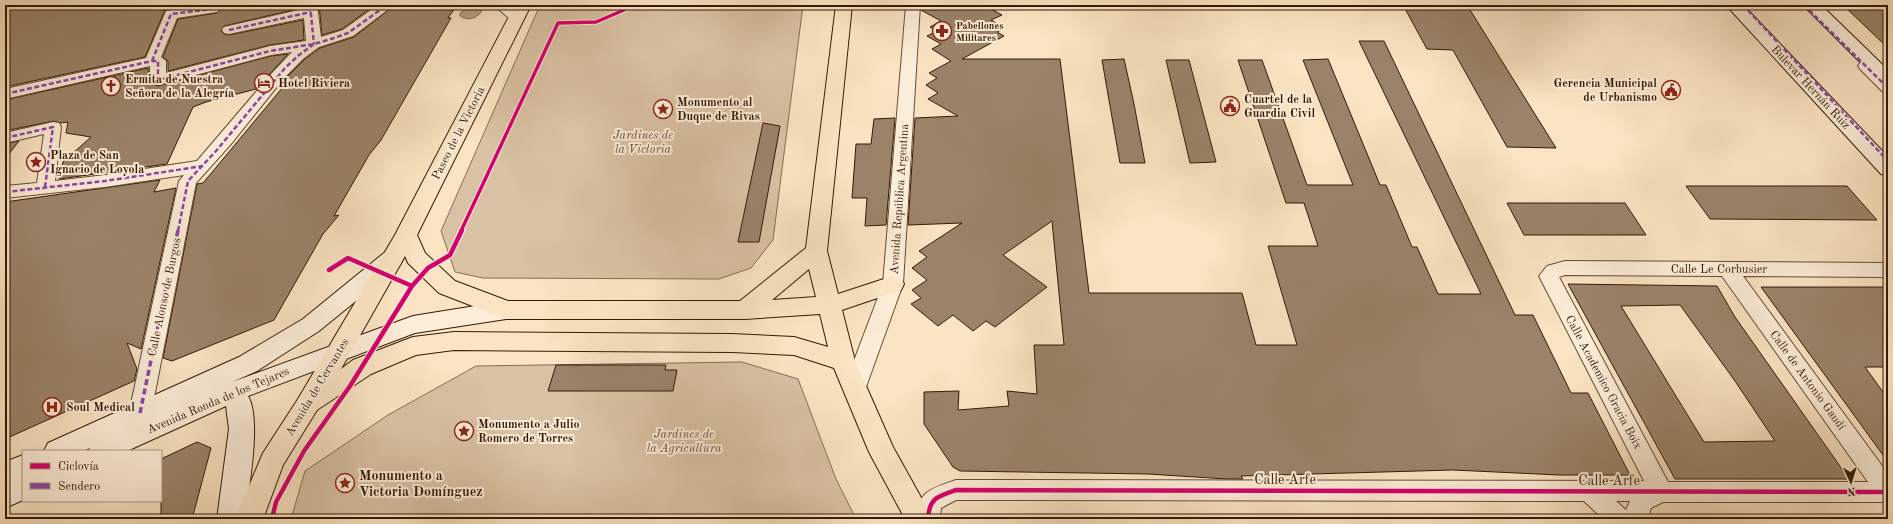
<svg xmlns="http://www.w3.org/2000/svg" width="1893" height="524" font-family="'Old Standard TT',serif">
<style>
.green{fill:#d9c1a3;stroke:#866d55}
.water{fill:#b79f83;stroke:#826951}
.building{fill:#9b8369;stroke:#331907;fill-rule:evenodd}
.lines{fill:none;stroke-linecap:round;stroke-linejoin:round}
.street-casing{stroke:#654c36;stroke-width:2}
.secondary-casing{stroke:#331907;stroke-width:2}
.primary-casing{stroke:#331907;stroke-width:2}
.street{fill:#fcedd8;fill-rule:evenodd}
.secondary{fill:#fcedd8;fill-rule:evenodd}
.primary{fill:#fbe4c3;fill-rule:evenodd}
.quiet-far1{stroke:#8e44ad;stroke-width:2.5;stroke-dasharray:5 2.5;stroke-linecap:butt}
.quiet{stroke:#8e44ad;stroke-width:3.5;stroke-dasharray:6 3.5;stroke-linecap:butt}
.cycleway-far1-casing{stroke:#fcedd8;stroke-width:5.5}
.cycleway-casing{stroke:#fcedd8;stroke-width:7}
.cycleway-far1{stroke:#d6006c;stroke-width:3.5}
.cycleway{stroke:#d6006c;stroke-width:4.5}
.labels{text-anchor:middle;stroke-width:4;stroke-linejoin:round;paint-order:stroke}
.far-poi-label{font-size:10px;font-weight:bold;fill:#331907;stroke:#fcedd8;text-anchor:start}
.poi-label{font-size:12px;font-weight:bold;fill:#331907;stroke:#fcedd8;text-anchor:start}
.street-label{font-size:12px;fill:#331907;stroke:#fcedd8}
.park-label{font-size:12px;font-style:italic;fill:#654b36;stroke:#fcedd8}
.near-poi-label{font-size:14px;font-weight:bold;fill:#331907;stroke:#fcedd8;text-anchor:start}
.near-street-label{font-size:14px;fill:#331907;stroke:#fcedd8}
</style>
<rect width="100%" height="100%" fill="#fbe4c3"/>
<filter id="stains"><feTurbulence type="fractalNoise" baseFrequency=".005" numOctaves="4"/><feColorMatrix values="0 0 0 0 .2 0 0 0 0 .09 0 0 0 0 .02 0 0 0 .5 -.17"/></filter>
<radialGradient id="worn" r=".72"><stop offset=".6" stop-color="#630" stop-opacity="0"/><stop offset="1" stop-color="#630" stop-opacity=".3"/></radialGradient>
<!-- green -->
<path class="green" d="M540,5h263l-30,235 -22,28 -32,11 -236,-1 -28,-6 -14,-41z
M742,362l56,17 38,100 20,40h-565l14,-48 83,-56 88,-49z"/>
<!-- water -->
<path class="water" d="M477,7l4,3v2c-5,7 -14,9 -21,4v-3l8,-5z
M586,514l17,1 14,4h-52z"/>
<!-- building -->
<path class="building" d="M5,5h192l-32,5 -20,47 -140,30z
M226,5h76v3l-78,18 -3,5 3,3 5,1 74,-15 1,20 -34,5 -102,26v-10l-5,-4 15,-38 39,-6z
M319,5h56l-33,24 -20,6z
M395,5h62l-9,13h3l-70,122 -12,15 -35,61 5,-1 -16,19 -49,86 -102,41 -9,-3 34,-174 6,-1 85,-102 -6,1 23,-23 15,-11 34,-11z
M921,5h63l18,10 -11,5 14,8 -8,4 7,4 -42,23h98l29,234h153l14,52h41l-29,-99h50l-14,-43h-18l-48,-143h24l45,125h46l-50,-125 25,-1 52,126h6l26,62h5l21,47h43l-122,-253h25l131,274h18l38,78h17l42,82h-71l-106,-5 -212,6 2,3h-16l-79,-5 -188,-3 -7,-4 -29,-43v-32l35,-1 -1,19 51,-4 -2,-15 30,3 -3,-49h30l-12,-124 -49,34 44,32 -52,40 -9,-6 -13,10 -20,-16 -15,11 -27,-22 10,-6 -9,-8 15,-10 -15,-12 15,-11 -8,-6 43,-28 -54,2 7,-107 43,-2 -30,-17 10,-6 -12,-8 11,-7 -8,-5 22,-12 -19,-12 9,-5 -14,-8 10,-5 -7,-4 11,-6 -20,-11z
M1403,5h64l89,143 -49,-1 -54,-97 -26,-1z
M1843,5h45v43z
M288,54l-32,35 -50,13 -13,5 -26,57 -108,15 4,-17 28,-25 -25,-4 2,-11 -7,1 -8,-2 -48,10v-31l143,-32 1,13 3,3 6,2 113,-30z
M1124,59l10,45 11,59h-25l-18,-103z
M1166,60h23l27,102 -26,1z
M895,118l-9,107 -21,1 2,-28h-15l4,-54h15l3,-25z
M763,123l17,3 -21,116h-21z
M19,141l-14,18v-15z
M160,180l-6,12 22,-4 -35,161 -14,-6 10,26 -3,12 -129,58v-237z
M1686,186h161l30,34 -167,-1z
M1507,203h118l21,32h-122z
M1568,284l149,2 18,31 114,162h-174zM1680,305l55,76 40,60 -71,1 -83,-136z
M1761,287h127v80h-23l23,32v63z
M556,365h110l-1,5h12l-4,21h-125z
M197,442l14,6 -19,71h-31v-60z"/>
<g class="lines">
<!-- street casing -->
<g class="street-casing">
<path id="street" d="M208,5h17l-8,7 -40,6 -16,39 5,4v12l104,-27 36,-5 -2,-23 -75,16 -5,-1 -2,-3 2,-3 79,-18v-4h14l4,32 22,-7 35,-25h16l-41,31 -34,11 -15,11 -20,20 -53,66 -35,39 -45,230 -3,6 -8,3 -8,-3 -3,-6 50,-232 5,-6 -79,12 -100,11v-12l32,-3 7,-49 -39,9v-10l48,-11 6,1 2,4 -6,54 50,-6 92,-14 76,-89 19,-20 -21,3 -113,30 -6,-2 -2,-3v-14l-145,33v-10l141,-31 20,-47z
M494,5h16l14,13 -2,3h-10z
M906,5h14l-17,279 -37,103 -4,6 -7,2 -7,-2 -4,-6 39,-103z
M1866,61l6,2 16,16v14l-6,-2 -22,-22 -2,-3 2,-3z
M1565,261l323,2v14l-145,-1 145,198v28h-225l-12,6 -3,11h-45l-19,-18 -628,-1 -15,8 -1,11h-24c1,-28 17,-31 40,-39l688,1 -105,-205 8,-10zM1565,275l157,1 146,206h-200l-109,-205zM1616,501h14l-4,9z"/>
</g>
<!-- secondary casing -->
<g class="secondary-casing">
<path id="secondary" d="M1726,5h17l145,152v19l-7,-2z
M1803,5h18l67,65v15l-6,-1z
M392,251l8,2 3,6 -3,6 -81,66 -62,40 -25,11 181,-66 93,-15 8,3 3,6 -3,6 -8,3 -91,14 -167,63c14,24 0,94 -3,123h-28l12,-90 -3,-23 -99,45h-39l2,-3 -7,3h-39l4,-8 191,-86 64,-38 81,-66z
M23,455v45l-18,8v-46z"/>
</g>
<!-- primary casing -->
<g class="primary-casing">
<path id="primary" d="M515,5h16l-114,230 8,18 30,28 53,20h232l66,-53 30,-243h16l-25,246 11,43 55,-18 8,2 3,6 -3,6 -59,20 13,51 38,86 40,72h-28l-36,-67 -35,-84 -40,-13 -62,-3 -278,-2 -38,5 -45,19 -54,36 -34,55 -20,54h-28l28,-66 35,-54 97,-164zM405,256l3,7 31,30 67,26h239l75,-5 8,33 -34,-10 -62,-3 -278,-2 -41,5 -8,3 -52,20 -12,9zM809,269l7,28 -44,3z"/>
</g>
<!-- street -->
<use href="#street" class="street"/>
<!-- secondary -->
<use href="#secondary" class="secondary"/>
<!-- primary -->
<use href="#primary" class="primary"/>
<!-- quiet-far1 -->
<path class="quiet-far1" d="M310,5l4,39
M1743,5l145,156
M1804,5l84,83
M229,30l82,-18
M152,61l19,-47 41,-5 6,-4
M5,94l147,-33h6v19l112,-29 44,-7 17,-5 17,-6 39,-28
M5,138l48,-11 -8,60
M5,192l100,-11 98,-15
M178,231l10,-50 28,-30 69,-83 14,-13 15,-11"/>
<!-- quiet -->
<path class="quiet" d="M140,413l38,-183"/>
<!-- cycleway-far1 casing -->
<g class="cycleway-far1-casing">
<path id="cycleway-far1" d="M461,231l97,-208 38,-1 28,-12 2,-5"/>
</g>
<!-- cycleway casing -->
<g class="cycleway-casing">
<path id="cycleway" d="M329,270l19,-12 64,28
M272,519l4,-17 28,-51 46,-65 62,-100 16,-18 22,-13 12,-25
M928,519c1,-21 10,-23 28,-29l932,2"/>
</g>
<!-- cycleway-far1 -->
<use href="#cycleway-far1" class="cycleway-far1"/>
<!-- cycleway -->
<use href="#cycleway" class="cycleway"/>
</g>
<!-- icons -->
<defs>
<g id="pharmacy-ring" transform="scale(1)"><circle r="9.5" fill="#fcedd8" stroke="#8f2418" stroke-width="1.5"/><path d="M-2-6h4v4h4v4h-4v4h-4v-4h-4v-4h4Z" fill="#8f2418"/></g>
<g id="hotel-ring" transform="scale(1)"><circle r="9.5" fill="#fcedd8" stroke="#8f2418" stroke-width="1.5"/><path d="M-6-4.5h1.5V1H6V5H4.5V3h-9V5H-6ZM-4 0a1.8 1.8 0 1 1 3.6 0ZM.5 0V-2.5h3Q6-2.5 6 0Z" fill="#8f2418"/></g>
<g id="church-ring" transform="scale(1)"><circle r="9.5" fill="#fcedd8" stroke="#8f2418" stroke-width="1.5"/><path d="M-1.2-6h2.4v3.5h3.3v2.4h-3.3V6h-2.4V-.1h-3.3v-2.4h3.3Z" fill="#8f2418"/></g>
<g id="civic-ring" transform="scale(1)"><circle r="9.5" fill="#fcedd8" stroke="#8f2418" stroke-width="1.5"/><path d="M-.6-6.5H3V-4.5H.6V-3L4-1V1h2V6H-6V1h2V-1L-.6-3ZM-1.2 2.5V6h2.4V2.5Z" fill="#8f2418"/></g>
<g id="sight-ring" transform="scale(1)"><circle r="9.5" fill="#fcedd8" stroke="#8f2418" stroke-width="1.5"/><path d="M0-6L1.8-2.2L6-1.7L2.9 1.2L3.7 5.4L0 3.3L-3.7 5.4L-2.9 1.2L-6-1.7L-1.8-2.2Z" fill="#8f2418"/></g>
<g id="hospital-ring" transform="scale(1)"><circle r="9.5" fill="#fcedd8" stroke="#8f2418" stroke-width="1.5"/><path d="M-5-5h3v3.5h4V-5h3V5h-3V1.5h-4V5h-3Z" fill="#8f2418"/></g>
</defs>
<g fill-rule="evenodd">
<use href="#pharmacy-ring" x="942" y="31"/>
<use href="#hotel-ring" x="264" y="83"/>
<use href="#church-ring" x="111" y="86"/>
<use href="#civic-ring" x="1671" y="90"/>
<use href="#civic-ring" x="1230" y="106"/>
<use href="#sight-ring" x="663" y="109"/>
<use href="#sight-ring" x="36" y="162"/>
<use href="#hospital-ring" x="52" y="407"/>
<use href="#sight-ring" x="464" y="431"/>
<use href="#sight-ring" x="345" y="483"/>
</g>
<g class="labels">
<!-- far-poi labels -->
<g class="far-poi-label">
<text x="956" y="29">Pabellones<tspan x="956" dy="12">Militares</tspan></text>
</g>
<!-- poi labels -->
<g class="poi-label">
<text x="125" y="83">Ermita de Nuestra<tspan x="125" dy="14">Señora de la Alegría</tspan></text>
<text x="278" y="87">Hotel Riviera</text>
<text x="1657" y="87" text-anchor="end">Gerencia Municipal<tspan x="1657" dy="14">de Urbanismo</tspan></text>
<text x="1244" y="103">Cuartel de la<tspan x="1244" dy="14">Guardia Civil</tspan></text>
<text x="677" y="106">Monumento al<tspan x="677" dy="14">Duque de Rivas</tspan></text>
<text x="50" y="159">Plaza de San<tspan x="50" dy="14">Ignacio de Loyola</tspan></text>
<text x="66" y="411">Soul Medical</text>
<text x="478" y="428">Monumento a Julio<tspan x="478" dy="14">Romero de Torres</tspan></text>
</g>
<!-- street labels -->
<g class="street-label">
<text transform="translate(1811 87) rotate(47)" y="4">Bulevar Hernán Ruiz</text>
<text transform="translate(458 133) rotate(-63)" y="4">Paseo de la Victoria</text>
<text transform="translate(899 199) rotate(-86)" y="4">Avenida República Argentina</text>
<text x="1719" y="273">Calle Le Corbusier</text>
<text transform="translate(164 297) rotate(-78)" y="4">Calle Alonso de Burgos</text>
<text transform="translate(1808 380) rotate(54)" y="4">Calle de Antonio Gaudí</text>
<text transform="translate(1604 382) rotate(62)" y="4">Calle Academico Gracia Boix</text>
<text transform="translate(317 387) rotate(-59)" y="4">Avenida de Cervantes</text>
<text transform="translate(218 400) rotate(-23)" y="4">Avenida Ronda de los Tejares</text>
</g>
<!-- park labels -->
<g class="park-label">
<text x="643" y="139">Jardines de<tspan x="643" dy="14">la Victoria</tspan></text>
<text x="684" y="438">Jardines de<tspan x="684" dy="14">la Agricultura</tspan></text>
</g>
<!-- near-poi labels -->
<g class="near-poi-label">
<text x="359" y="480">Monumento a<tspan x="359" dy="16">Victoria Domínguez</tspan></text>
</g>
<!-- near-street labels -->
<g class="near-street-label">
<text x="1285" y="484">Calle Arfe</text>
<text x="1609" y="485">Calle Arfe</text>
</g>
</g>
<!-- margin -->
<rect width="1893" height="524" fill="none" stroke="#fbe4c3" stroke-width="20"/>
<rect x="6" y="6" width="1881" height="512" fill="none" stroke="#331907" stroke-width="2"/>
<rect x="10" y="10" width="1873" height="504" fill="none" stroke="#331907"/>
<!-- legend -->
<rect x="22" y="450" width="140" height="52" fill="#fcedd8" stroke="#ac9884"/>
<rect x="30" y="463" width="20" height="6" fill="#d6006c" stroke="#ac9884"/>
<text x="58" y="470" font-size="12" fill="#331907">Ciclovía</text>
<rect x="30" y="483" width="20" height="6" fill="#8e44ad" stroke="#ac9884"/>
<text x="58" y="490" font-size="12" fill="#331907">Sendero</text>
<!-- north arrow -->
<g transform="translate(1851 482) rotate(176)" stroke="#fcedd8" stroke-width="3" paint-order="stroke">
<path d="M0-3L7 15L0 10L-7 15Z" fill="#331907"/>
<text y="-6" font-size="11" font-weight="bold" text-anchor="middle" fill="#331907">N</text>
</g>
<rect width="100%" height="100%" filter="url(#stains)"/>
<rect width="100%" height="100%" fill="url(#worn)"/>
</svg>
